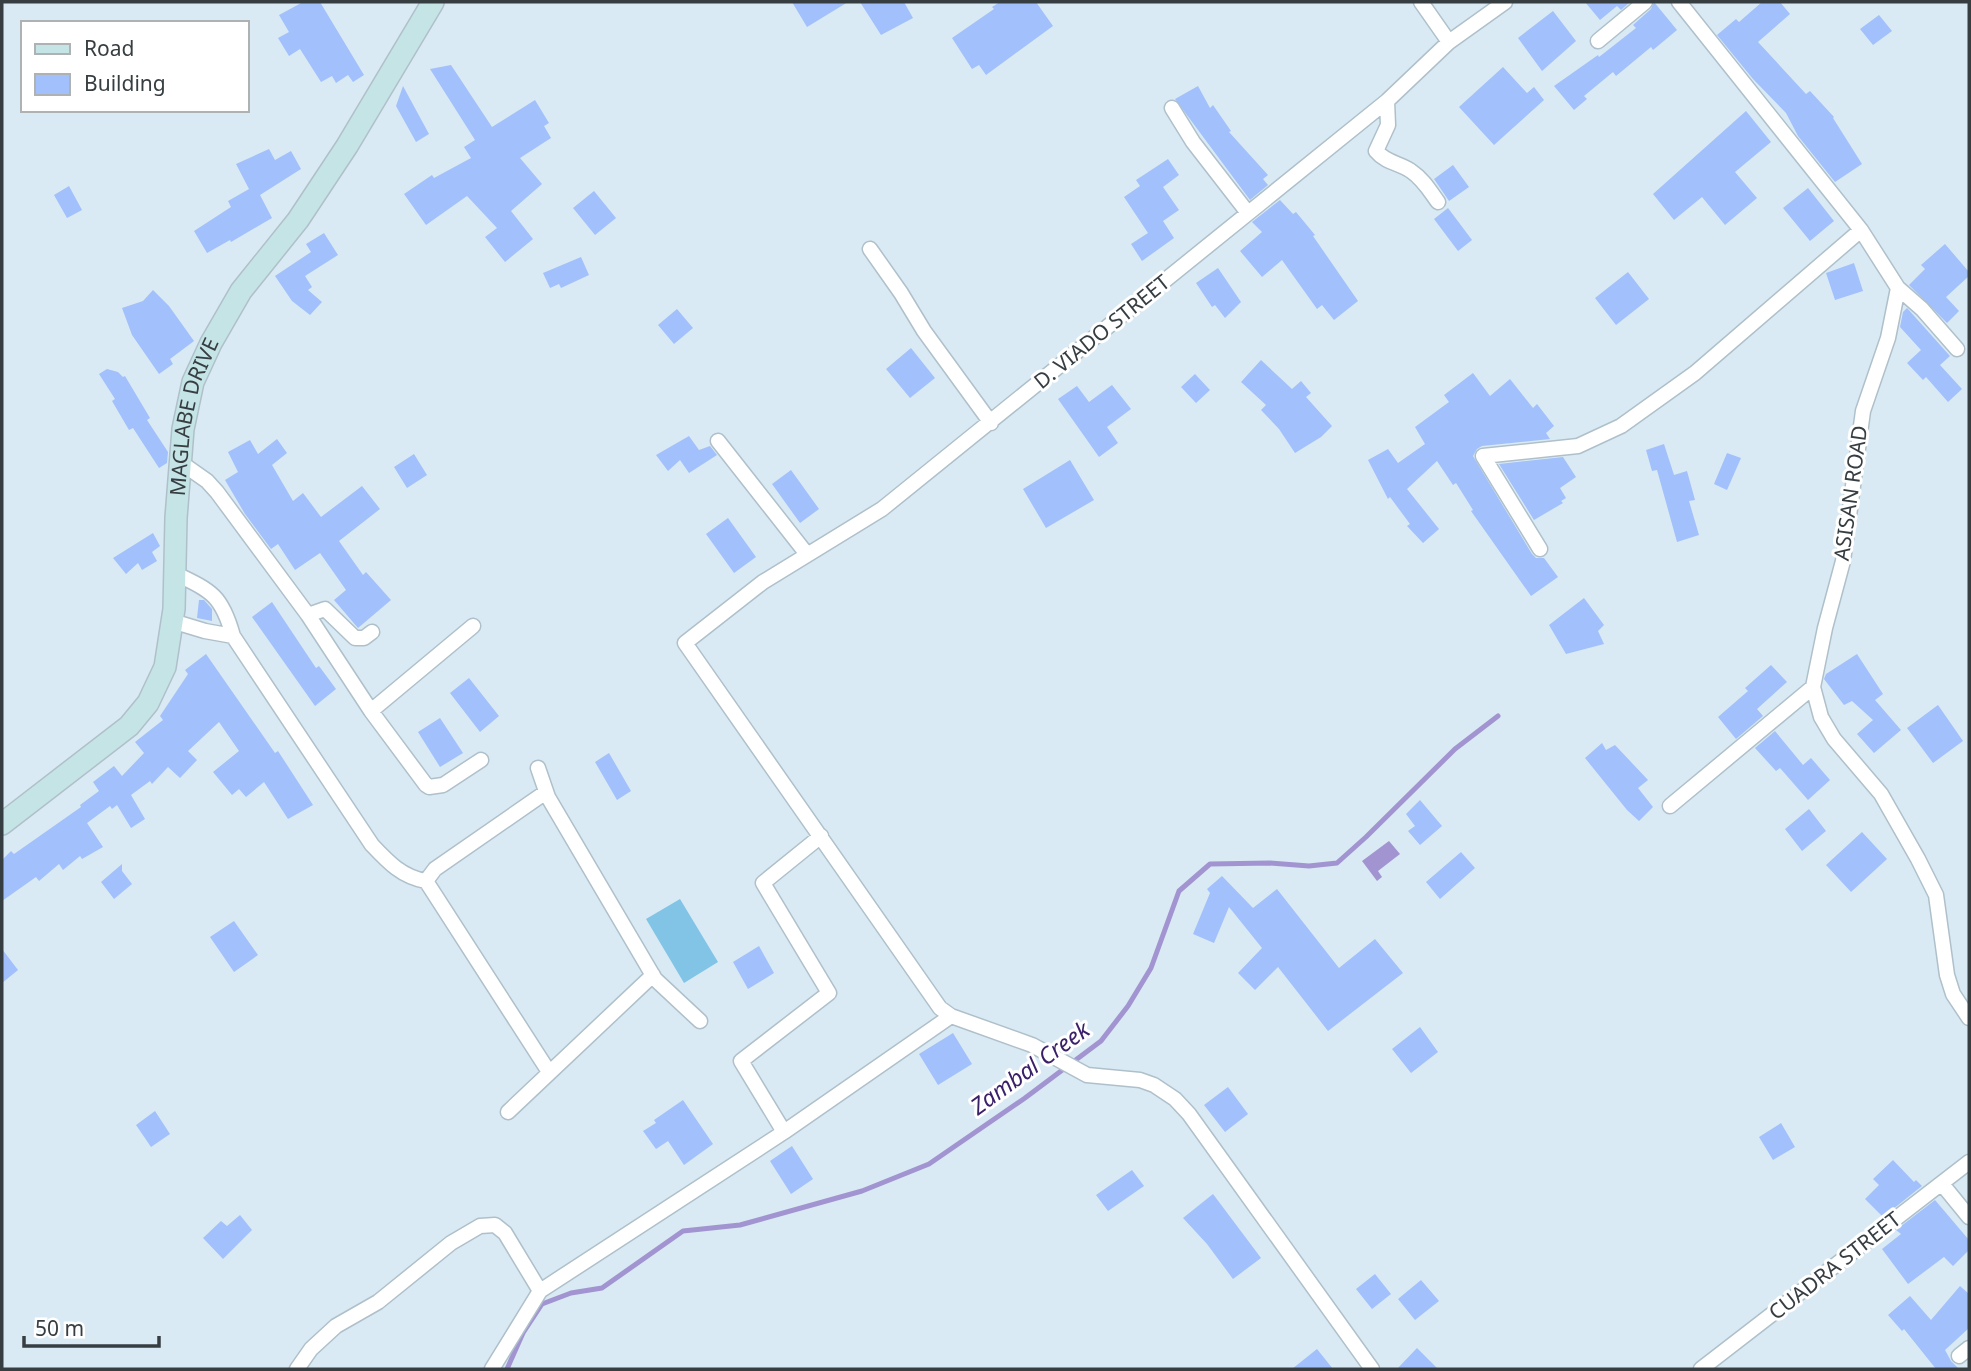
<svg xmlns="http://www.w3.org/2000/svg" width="1971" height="1371" font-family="'Noto Sans',sans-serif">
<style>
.green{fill:#81c4e6}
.water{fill:#a294d1}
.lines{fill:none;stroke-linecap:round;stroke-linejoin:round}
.stream{stroke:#a294d1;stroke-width:5}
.building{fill:#a2c0fb}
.street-casing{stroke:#afc0ca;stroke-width:17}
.secondary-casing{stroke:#afc0ca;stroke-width:24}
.street{stroke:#fff;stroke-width:14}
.secondary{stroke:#c5e4e6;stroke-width:21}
.labels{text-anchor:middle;stroke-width:6;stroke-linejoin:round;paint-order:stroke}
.street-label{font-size:21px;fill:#373e42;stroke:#fff}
.water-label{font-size:23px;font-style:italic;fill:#3a2069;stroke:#fff}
</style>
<rect width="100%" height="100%" fill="#d9eaf4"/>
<!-- green -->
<path class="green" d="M680,899l38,63 -34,21 -38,-64z"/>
<!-- water -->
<path class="water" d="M1389,841l11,13 -22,17 4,6 -5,4 -15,-20z"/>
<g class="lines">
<!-- stream -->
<path class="stream" d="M507,1369l16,-36 19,-29 29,-11 31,-5 81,-57 57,-6 122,-34 67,-27 96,-66 76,-57 27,-35 23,-38 28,-77 31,-27 60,-1 39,3 28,-3 29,-26 89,-88 43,-33"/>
</g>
<!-- building -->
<path class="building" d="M303,2h17l44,73 -11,7 -5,-7 -12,8 -4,-7 -11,6 -21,-33 -11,7 -11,-18 11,-6 -10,-17z
M792,2h56l-41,25z
M860,2h44l9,16 -32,17z
M1000,2h36l17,24 -67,49 -7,-10 -7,4 -20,-31 42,-29 -2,-2z
M1585,2h45l-9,8 -4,-4 -17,14z
M1654,2l23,28 -24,20 -2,-3 -35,29 -3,-4 -29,24 3,3 -13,11 -20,-24 44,-31 1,2 37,-29 -3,-3 18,-16z
M1762,2h18l10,12 -32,28 48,52 4,-3 24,26 -1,1 29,46 -27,18 -37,-46 -12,-23 -33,-34 -36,-44 19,-16 3,3z
M1553,11l23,30 -34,30 -24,-33z
M1879,15l13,16 -19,14 -13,-16z
M451,65l41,62 43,-27 14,23 -5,3 7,12 -31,20 22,26 -31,27 22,28 -28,23 -20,-25 12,-9 -30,-32 -41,29 -22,-31 28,-19 2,3 37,-20 -7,-11 11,-7 -45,-71z
M1503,67l24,26 7,-6 10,13 -50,45 -35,-38z
M403,86l26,48 -13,8 -20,-36z
M1198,86l12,22 3,-3 18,26 -2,1 39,43 -5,4 5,6 -18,15 -75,-101z
M1746,111l25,31 -36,30 22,26 -32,27 -23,-28 -28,23 -21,-26z
M269,149l6,11 16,-9 10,18 -41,26 12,23 -41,24 -1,-2 -23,13 -13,-22 37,-24 -3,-6 21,-12 -13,-25z
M1168,159l11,16 -16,12 16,23 -16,11 11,17 -32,23 -11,-17 17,-11 -24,-36 16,-11 -4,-6z
M1453,165l16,22 -20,14 -15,-22z
M69,186l13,24 -15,8 -13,-23z
M1808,188l26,33 -24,20 -27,-33z
M594,191l22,27 -21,17 -22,-27z
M1280,200l13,14 3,-2 19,23 -2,1 45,65 -24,19 -12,-15 -5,4 -35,-49 -20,17 -22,-26 22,-19 -10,-10z
M1448,208l24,32 -14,11 -24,-32z
M324,233l14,22 -33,21 7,11 -4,3 14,12 -12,13 -18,-14 -17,-25 36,-24 -5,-8z
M1945,244l24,28v4l-23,21 13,14 -12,12 -38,-38 16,-16 -4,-4z
M581,257l8,18 -28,13 -2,-4 -9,4 -7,-15z
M1854,263l9,28 -28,9 -9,-27z
M1218,268l23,34 -16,16 -10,-13 -3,2 -16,-24z
M1628,272l21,27 -33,26 -21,-27z
M153,290l16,16 25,35 -24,18 3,5 -14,10 -27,-39 -10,-27 21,-7z
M1907,308l43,48 -10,9 22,24 -14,13 -22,-25 -3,3 -16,-17 14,-13 -21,-23 3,-15z
M677,309l16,19 -19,16 -16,-19z
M911,348l24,30 -25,20 -24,-29z
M1261,360l31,29 9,-8 10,12 -5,4 26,29 -11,11 -26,16 -16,-24 -18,-19 5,-5 -25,-23z
M107,369l11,3 5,5 2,-1 25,42 -3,2 21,32 -1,11 -8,5 -26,-40 -4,2 -17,-29 3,-2 -16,-25z
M1473,373l17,23 20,-17 23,29 4,-4 17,22 -8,7 4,6 -68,7 -5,3 -4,7 59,98 4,4h8l14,19 -27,19 -60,-85 2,-1 -17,-27 -3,2 -16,-24 -30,28 32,40 -16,14 -16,-17 3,-2 -20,-27 -2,2 -20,-39 20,-11 10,14 27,-19 -10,-17 34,-25 -5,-7z
M1195,374l15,16 -14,13 -15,-16z
M1112,385l19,24 -24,18 11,16 -19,14 -41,-58 19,-13 12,16z
M689,436l10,14 11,-4 7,9 -28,18 -9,-13 -12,11 -12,-16z
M277,439l10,14 -15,12 21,36 10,-8 18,24 41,-31 18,23 -41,32 24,34 3,-3 25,28 -33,28 -24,-28 12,-10 -26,-37 -25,17 -17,-26 -7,5 -26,-35 -20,-34 13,-8 -10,-20 22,-12 8,14z
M1664,444l10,31 13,-4 8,29 -6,1 10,34 -22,7 -20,-72 -5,1 -6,-21z
M1727,453l14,5 -14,32 -13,-6z
M414,454l13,21 -20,13 -13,-21z
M1563,457l13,20 -16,11 6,10 -5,3 2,2 -29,17 -35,-56z
M1070,460l24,40 -48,28 -23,-39z
M791,470l28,39 -19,14 -28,-39z
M728,518l28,39 -22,16 -28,-39z
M153,533l7,13 -8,6 5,9 -15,9 -4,-7 -12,11 -13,-16z
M1584,598l20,27 -6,6 6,13 -38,10 -17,-29z
M199,600h5l8,9v12l-15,-3z
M272,602l44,66 3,-2 17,23 -21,17 -63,-89z
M206,654l69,99 3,-2 35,54 -25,14 -24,-37 -18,15 -7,-8 -7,6 -19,-23 26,-21 -20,-29 -31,29 9,9 -17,18 -12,-11 -16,17 -2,-3 -19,14 14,24 -14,9 -14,-23 -5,4 -2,-3 -23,17 16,24 -21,12 -2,-3 -17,14 -4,-6 -20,17 -3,-4 -34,24v-41l9,-9 3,3 67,-47 -1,-2 19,-14 -6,-9 21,-16 8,10 22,-23 -9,-11 28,-22 -3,-4 28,-42 -3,-4z
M1857,654l26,40 -8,6 26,30 -27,23 -17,-19 16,-14 -21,-19 -8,4 -20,-26 2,-5z
M1771,665l16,17 -30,27 6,7 -27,23 -18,-22 30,-26 -3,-3z
M469,678l30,38 -19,16 -30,-39z
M1938,705l25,36 -30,22 -26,-35z
M440,718l23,35 -23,14 -22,-35z
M1775,731l28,34 8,-7 19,22 -22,20 -28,-32 -4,3 -21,-23z
M1602,743l4,7 9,-5 33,35 -10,8 15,19 -14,14 -12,-11 -42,-52z
M609,753l22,38 -14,9 -22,-38z
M1420,800l22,26 -22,19 -12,-14 7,-5 -9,-12z
M1809,809l17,22 -24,20 -17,-22z
M1862,832l25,27 -36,33 -25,-27z
M1461,852l14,16 -35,31 -14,-17z
M122,864v7l10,13 -18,15 -13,-17z
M1222,876l31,32 24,-19 62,79 36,-29 28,34 -75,58 -50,-64 -23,23 -17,-17 24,-25 -33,-41 -15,36 -21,-9 17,-41 -3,-4z
M234,921l24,34 -24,17 -24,-35z
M759,946l15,27 -26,16 -15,-27z
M2,949l16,21 -16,13z
M1420,1027l18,25 -27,21 -19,-24z
M953,1033l19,31 -34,21 -19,-31z
M1228,1087l20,27 -23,18 -21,-27z
M683,1100l30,44 -29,21 -16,-24 -12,8 -13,-18 13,-8 -2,-3z
M155,1111l15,23 -19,13 -15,-22z
M1781,1123l14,24 -22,13 -14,-23z
M792,1146l21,33 -22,15 -21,-33z
M1893,1160l21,22 2,-2 6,6 -39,31 -18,-18 14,-14 -6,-6z
M1132,1170l12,16 -36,25 -12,-16z
M1213,1194l48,64 -28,21 -26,-35 -24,-26z
M1935,1200l34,40v10l-16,16 -9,-9 -36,27 -26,-35 19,-15 -5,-4z
M240,1215l12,15 -29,29 -20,-21 18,-17 6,5z
M1375,1274l16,20 -19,15 -16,-20z
M1421,1280l18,21 -24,19 -17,-21z
M1960,1286l9,8v34l-24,22 6,11 8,8h-23l-32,-40 -2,2 -14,-16 22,-19 21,24z
M1417,1348l21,21h-41z
M1317,1349l16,20h-41z"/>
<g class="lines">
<!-- street casing -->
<g class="street-casing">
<path id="street" d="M1421,2l28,40
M1679,2l182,228 37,58 -10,50 -25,73 -20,150 -18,67 -12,59 8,30 13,22 47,55 37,65 18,36 11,80 6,19 16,24
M1598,41l47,-39
M1387,101l1,24 -12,26c10,12 24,12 35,20 12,8 19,20 27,31
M1172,108l21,34 55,71
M870,249l31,44 23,38 67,92
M1898,288l24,21 35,40
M718,441l88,112
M180,462l27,19 10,11 91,123 63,96 55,74 3,2 14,-2 38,-25
M1540,549l-57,-93 95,-10 43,-20 74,-53 166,-143
M176,574c36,17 46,22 57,62l139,209c16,17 30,32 54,36l123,191
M308,615l17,-6 30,29h9l8,-6
M172,621l33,10 28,5
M371,711l102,-85
M538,768l10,29 107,182 45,42
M1670,806l143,-119
M426,881l9,-12 111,-77
M508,1112l145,-137
M784,1132l167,-116
M1942,1184l27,33
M540,1291l244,-159 -43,-71 88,-68 -66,-110 58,-47
M1959,1356l10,-8
M297,1369l14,-20 25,-23 42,-24 73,-59 29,-17 15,-1 10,8 35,58 -48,78
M1372,1369l-183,-255 -14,-15 -21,-14 -14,-5 -53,-5 -55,-30 -81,-29 -11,-8 -255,-365 78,-61 119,-73 505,-408 62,-59 56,-40
M1701,1369l268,-207"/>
</g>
<!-- secondary casing -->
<g class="secondary-casing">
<g id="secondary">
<path id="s1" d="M2,824l127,-98 19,-23 17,-36 9,-58 2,-91 7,-89 10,-47 18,-39 30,-52 57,-71 49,-74 86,-144"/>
</g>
</g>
<!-- street -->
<use href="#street" class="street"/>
<!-- secondary -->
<use href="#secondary" class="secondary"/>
</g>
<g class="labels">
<!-- street labels -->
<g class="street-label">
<text transform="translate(1102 332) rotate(-39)" y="7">D. VIADO STREET</text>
<text dy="7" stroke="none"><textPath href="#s1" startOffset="483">MAGLABE DRIVE</textPath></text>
<text transform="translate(1851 493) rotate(-82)" y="7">ASISAN ROAD</text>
<text transform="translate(1835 1266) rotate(-38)" y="7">CUADRA STREET</text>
</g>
<!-- water labels -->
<g class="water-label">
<text transform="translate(1030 1068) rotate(-36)" y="8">Zambal Creek</text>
</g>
</g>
<!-- border -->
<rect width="1971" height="1371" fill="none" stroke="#373e42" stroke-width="7"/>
<!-- legend -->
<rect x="21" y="21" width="228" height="91" fill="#ffffff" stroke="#afb2b3" stroke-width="2"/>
<rect x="35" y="44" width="35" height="10" fill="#c5e4e6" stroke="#afb2b3" stroke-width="2"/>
<text x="84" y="56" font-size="21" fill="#373e42">Road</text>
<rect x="35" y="74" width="35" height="21" fill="#a2c0fb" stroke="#afb2b3" stroke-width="2"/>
<text x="84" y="91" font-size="21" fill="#373e42">Building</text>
<!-- scale -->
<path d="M24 1336v10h135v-10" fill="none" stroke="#373e42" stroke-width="3.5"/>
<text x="35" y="1336" font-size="21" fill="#373e42" stroke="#ffffff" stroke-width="5" paint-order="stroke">50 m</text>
</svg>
